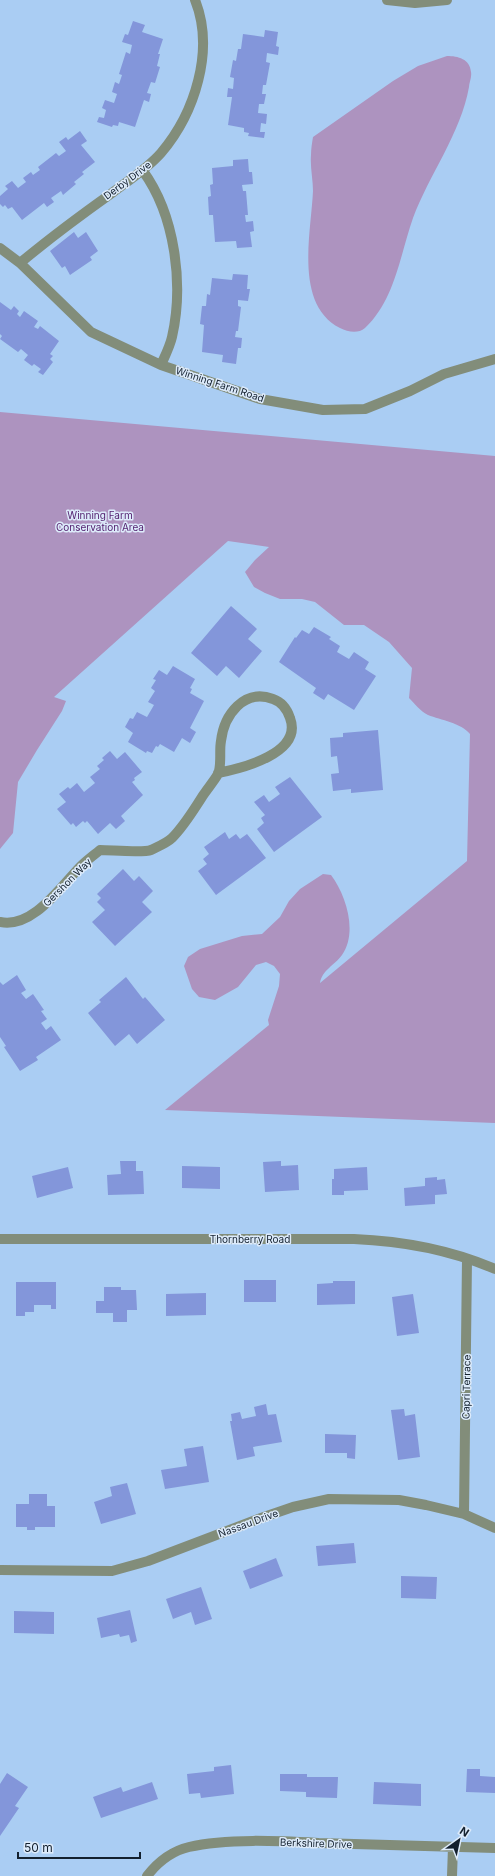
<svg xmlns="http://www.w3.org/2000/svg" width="495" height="1876" font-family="Inter,sans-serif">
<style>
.green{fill:#ad93bf}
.building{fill:#8396da}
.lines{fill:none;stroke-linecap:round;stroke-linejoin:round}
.street{stroke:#828d7a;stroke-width:10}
.labels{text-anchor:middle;stroke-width:3;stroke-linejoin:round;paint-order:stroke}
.street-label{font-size:10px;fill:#13202e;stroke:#ddebfb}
.park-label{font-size:10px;fill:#542270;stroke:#ddebfb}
</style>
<rect width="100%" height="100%" fill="#aacdf3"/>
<!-- green -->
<path class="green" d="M447,56c11,0 23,3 24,16 1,5 -2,11 -2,15 -8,46 -40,88 -56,131 -13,37 -18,82 -48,110 -7,6 -17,4 -25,0 -46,-24 -29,-94 -27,-137 0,-12 -3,-24 -2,-36 0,-6 1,-12 2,-18l80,-56 25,-15z
M0,412l495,44v667l-330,-13 104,-85 -1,-5 11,-34 1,-12 -6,-8 -8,-4 -10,3 -18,22 -23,13 -16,-3 -7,-8 -8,-23 4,-9 12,-8 42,-13 20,-2 18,-17 9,-16 11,-12 23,-15 8,1c15,20 27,57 11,80 -7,10 -20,15 -22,28l147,-122 3,-127c-9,-11 -29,-14 -42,-19 -7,-3 -14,-12 -19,-17l3,-30 -23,-26 -25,-17h-20l-29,-23 -13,-3h-22l-15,-6 -11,-6 -9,-15 10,-12 14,-13 -41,-6 -174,156 12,4 -4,10 -25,39 -19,32 -5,51 -13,16z"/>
<!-- building -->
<path class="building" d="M133,21l12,4 -3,7 21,7 -5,15h2l-3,12 3,1 -5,16 -4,-1 -4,11 4,1 -2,8 -5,-2 -9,27 -16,-5 -1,4 -5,-1 -1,2 -15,-5 2,-5 5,1 2,-8 -4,-2 3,-8 9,3 3,-9 -5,-2 3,-10 4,2 3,-9 -3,-1 7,-22 4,2 2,-9 -10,-3 3,-8 3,1z
M265,30l13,2 -2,14 3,1 -1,8 -11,-2 -1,9 4,1 -4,22h-3l-1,9h4l-2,10h-5l-1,9 9,1 -1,10 -5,-1 -1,9h5l-1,6 -16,-2 1,-3 -5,-1v-4l-16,-3 4,-28h-5l1,-9 5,1 1,-11 -4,-1 3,-17 3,1 2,-12h3l2,-15 21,3z
M80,131l7,10 -6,4 14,17 -13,10 2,2 -10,8 2,2 -13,11 -2,-4 -10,7 3,4 -7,5 -3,-4 -22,17 -10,-13 -4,2 -3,-4 -2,2 -3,-3v-8l8,-7 -3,-3 7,-5 6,7 8,-6 -3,-4 8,-6 2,3 7,-5 -2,-3 18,-14 3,3 7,-5 -7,-9 7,-5 2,3z
M248,159l1,13h3l1,12 -11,1 1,6h3l2,24h-3l1,7 7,-1 1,10 -4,1 2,15 -15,1 -1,-7 -21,1 -2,-27h-4l-1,-18 3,-1 -1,-11 3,-1 -1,-16 21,-2v-6z
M74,232l4,6 8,-6 12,19 -8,6 2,3 -22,15 -5,-9 -3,2 -12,-17z
M233,274l15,1 -1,14h3l-2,12 -10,-1v6l3,1 -3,24h-2l-1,6 7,1 -1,10h-3l-2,16 -14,-2 1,-7 -21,-3 2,-27 -4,-1 2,-18h4l1,-12 3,1 2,-17 20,2z
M0,302l11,8 3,-4 5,5 -2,3 3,3 4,-6 14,10 -4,6 4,2 2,-3 19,15 -9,13 3,2 -3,3 3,3 -10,13 -5,-3 3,-3 -7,-5 -2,2 -8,-6 4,-5 -7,-6 -3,3 -18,-13 2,-3 -2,-2z
M231,606l26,23 -9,10 14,12 -23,27 -13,-12 -9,10 -26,-23z
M314,627l17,10 -2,2 11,7 -3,6 12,7 5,-7 15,10 -4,7 11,7 -22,34 -26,-16 -4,6 -11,-7 3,-5 -37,-26 16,-25 1,1 6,-8 7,4z
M173,666l22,13 -5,9 2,1 -2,4 14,8 -14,27 6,4 -6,11 -8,-5 -8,14 -14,-8 -2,3 -2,-1 -4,7 -5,-2 -1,2 -18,-11 5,-9 -8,-6 5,-9 3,1 4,-7 10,5 7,-12 -6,-3 7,-11 -4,-3 5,-8 -3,-1 6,-9 8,5z
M378,730l5,60 -32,3v-4l-18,2 -2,-17 8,-1 -2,-17 -6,1 -1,-19 13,-1v-4z
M110,751l7,8 8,-7 17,20 -8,6 1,2 -3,2 11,13 -22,21 4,5 -9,8 -6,-6 -12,11 -11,-13 -2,2 -2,-2 -7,6 -3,-4 -2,2 -14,-16 9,-7 -7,-8 9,-7 2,2 7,-6 7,9 11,-9 -5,-6 10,-8 -3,-3 7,-6 -2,-2z
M290,777l32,40 -48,35 -17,-23 7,-6 -3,-5 4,-3 -11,-13 10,-7 5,7 11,-8 -5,-7z
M225,832l4,7 7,-5 4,5 7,-5 19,24 -50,37 -18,-24 9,-7 -4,-5 6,-5 -5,-7z
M123,869l11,12 5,-5 14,15 -11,11 10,10 -37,34 -23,-24 13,-12 -8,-8 4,-4 -4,-4z
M17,975l9,15 -5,3 5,6 7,-5 11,16 -3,1 6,8 -6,4 5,7 5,-4 10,14 -25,17 2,3 -18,11 -16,-24 2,-1 -6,-9v-55l3,3z
M126,977l17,22 2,-2 20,23 -28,24 -8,-10 -14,12 -27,-33 13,-11 -2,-2z
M120,1161h16v10h7l1,23 -36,1 -1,-20 14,-1z
M281,1161v5l17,-1 1,25 -34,2 -2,-30z
M182,1166l38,1v22l-38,-1z
M68,1167l5,21 -36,10 -5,-22z
M367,1167l1,23 -24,1v4h-12v-16h2v-10z
M437,1177v3l8,-1 2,15 -12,1v9l-30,2 -1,-18 21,-2v-8z
M244,1280h32v22h-32z
M333,1281h22v23l-38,1v-21l16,-1z
M16,1282h40v27h-5v-4h-17v7h-9v4h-9z
M104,1287h17v3h15l1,20h-10v12h-14v-9h-17v-12h8z
M206,1293v22l-40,1v-22z
M413,1294l6,39 -22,3 -5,-39z
M266,1404l2,11 8,-1 6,28 -29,5 2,9 -18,4 -7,-39h2l-1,-7 9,-2 2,7 14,-3 -2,-9z
M404,1409l1,7 10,-2 5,43 -22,3 -7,-50z
M325,1434l31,1 -1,24 -8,-1v-5h-22z
M203,1446l6,36 -44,7 -4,-19 26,-4 -3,-17z
M127,1483l9,31 -35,10 -7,-22 18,-6 -2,-9z
M29,1494h18v12h8v21h-20v3h-8v-3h-11v-23h13z
M354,1543l2,20 -38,3 -2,-20z
M276,1558l7,18 -33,13 -7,-18z
M401,1576l36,1 -1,22 -35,-1z
M201,1587l11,32 -17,6 -4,-13 -18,7 -7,-20z
M130,1610l7,31 -6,2 -2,-8 -9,2 -1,-3 -18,4 -4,-20z
M14,1611l40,1v22l-40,-1z
M231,1765l3,29 -33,4 -1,-5 -11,1 -2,-20 27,-3v-4z
M467,1769h13v7l15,1v16l-29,-1z
M7,1773l21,14 -13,19 4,2 -19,28v-52z
M280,1774h27v3h31l-1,21 -31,-1v-5l-26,-1z
M152,1782l6,17 -57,19 -8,-21 28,-10 2,5z
M374,1782l47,2v22l-48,-2z"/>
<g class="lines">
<!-- street -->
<path class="street" d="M387,0l28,3 32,-3
M143,171c32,44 41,113 29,166 -2,9 -7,19 -11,28
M0,248l20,15 71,69 70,33 99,34 63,11 42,-1 45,-18 34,-17 51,-15
M20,263c30,-25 61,-48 92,-70 17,-13 35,-24 49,-40 34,-40 54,-103 34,-153
M0,922c33,7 61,-36 81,-56 6,-6 13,-11 19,-16 11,0 43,3 51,0 6,-3 16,-7 21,-12 13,-13 22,-29 32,-44 4,-6 10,-13 14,-20 4,-9 1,-23 3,-33 3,-26 23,-53 52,-42 9,3 14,10 17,19 13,35 -47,50 -72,55
M0,1239h354c48,2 97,11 141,30
M464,1514l3,-255
M0,1570l112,1 36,-10 113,-43 32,-11 36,-8 70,1 27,5 38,9 31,14
M147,1876c10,-13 25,-25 42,-29 37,-9 92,-6 130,-4 59,2 117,3 176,5
M452,1876l1,-29"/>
</g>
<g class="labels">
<!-- street labels -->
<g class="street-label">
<text transform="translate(127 180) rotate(-37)" y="4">Derby Drive</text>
<text transform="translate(220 384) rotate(18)" y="4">Winning Farm Road</text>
<text transform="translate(67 882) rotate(-45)" y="4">Gershon Way</text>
<text x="250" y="1243">Thornberry Road</text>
<text transform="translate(466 1387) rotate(-89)" y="4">Capri Terrace</text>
<text transform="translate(248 1523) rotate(-20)" y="4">Nassau Drive</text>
<text transform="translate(316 1843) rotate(2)" y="4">Berkshire Drive</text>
</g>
<!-- park labels -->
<g class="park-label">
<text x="100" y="519">Winning Farm<tspan x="100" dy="12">Conservation Area</tspan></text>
</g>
</g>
<!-- north arrow -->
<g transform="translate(459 1840) rotate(33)" stroke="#ddebfb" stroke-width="3" paint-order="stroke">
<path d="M0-3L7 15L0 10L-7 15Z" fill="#13202e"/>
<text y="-6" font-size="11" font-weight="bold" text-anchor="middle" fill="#13202e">N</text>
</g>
<!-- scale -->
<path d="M18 1852v6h122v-6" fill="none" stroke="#13202e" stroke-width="2"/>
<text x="24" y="1852" font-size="12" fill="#13202e" stroke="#ddebfb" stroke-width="3" paint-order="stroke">50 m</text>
</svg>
